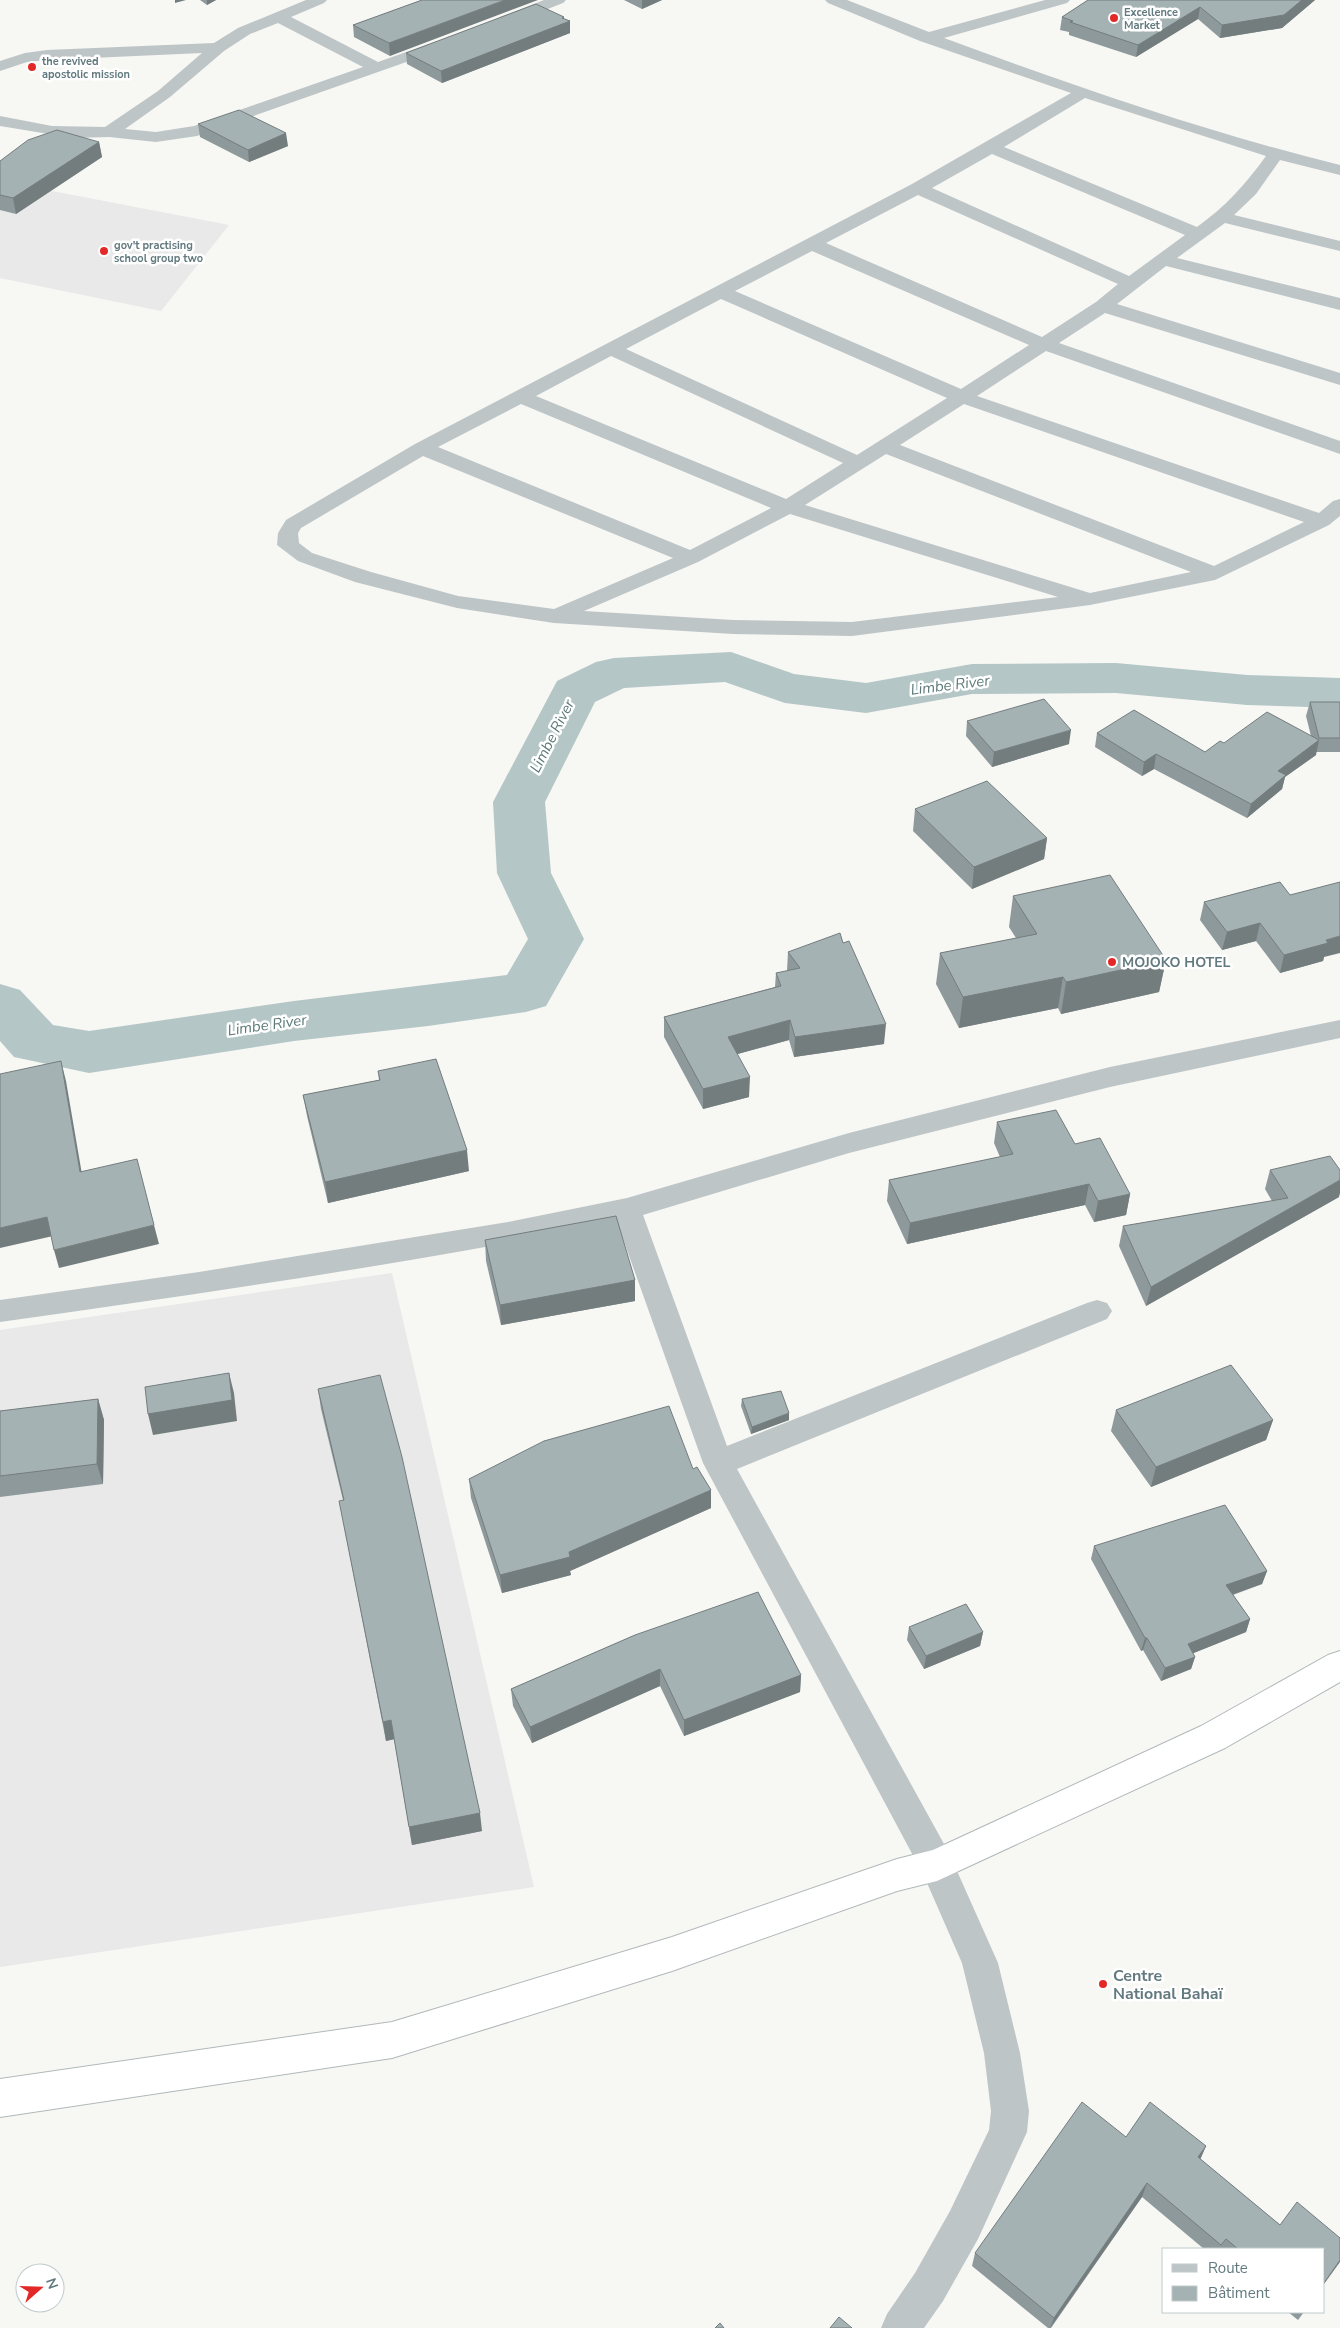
<svg xmlns="http://www.w3.org/2000/svg" width="1340" height="2328" font-family="'Nunito Sans',sans-serif">
<style>
.built{fill:#e8e9e8}
.lines{fill:none;stroke-linecap:round;stroke-linejoin:round}
.river{fill:#b4c6c6;fill-rule:evenodd}
.highway-casing{stroke:#b1b8ba;stroke-width:2}
.street{fill:#bec5c7;fill-rule:evenodd}
.highway{fill:#fff;fill-rule:evenodd}
.wall{fill:#8e999b}
.shaded-wall{fill:#747d7e}
.building{fill:#a5b2b4;stroke:#747d7e}
.poi-dot{fill:#e32928;stroke:#fff;stroke-width:2}
.labels{text-anchor:middle;stroke-width:5;stroke-linejoin:round;paint-order:stroke}
.far-poi-label{font-size:11px;font-weight:bold;fill:#627a7f;stroke:#fff;text-anchor:start}
.poi-label{font-size:14px;font-weight:bold;fill:#627a7f;stroke:#fff;text-anchor:start}
.water-label{font-size:15px;font-style:italic;fill:#5d797a;stroke:#fff}
.near-poi-label{font-size:16px;font-weight:bold;fill:#627a7f;stroke:#fff;text-anchor:start}
</style>
<rect width="100%" height="100%" fill="#f7f7f4"/>
<!-- built -->
<path class="built" d="M0,181l229,44 -68,86 -161,-33z
M392,1273l142,614 -534,80v-637z"/>
<g class="lines">
<!-- river -->
<path class="river" d="M731,652l63,22 72,9 106,-19 144,-1 131,12 93,3v30l-93,-3 -131,-12 -144,1 -106,19 -81,-10 -60,-21 -101,6 -29,14 -50,100 6,71 33,66 -38,67 -20,6 -98,14 -134,15 -205,32 -75,-16 -14,-16v-57l20,6 33,35 36,6 205,-30 213,-26 21,-36 -31,-66 -4,-71 64,-121 39,-19 18,-4z"/>
<!-- highway casing -->
<g class="highway-casing">
<path id="highway" d="M1340,1651v31l-115,66 -288,133 -40,10 -225,80 -280,87 -392,59v-38l392,-57 280,-85 225,-78 36,-9 268,-124 127,-71z"/>
</g>
<!-- street -->
<path class="street" d="M306,0h21l-3,3 -33,14 87,45 62,-22 8,5 -2,3 -249,88 -41,6 -47,-5 -36,1 -73,-12v-10l52,10 53,1 53,-36 44,-38 -155,7 -20,2 -27,9v-10l25,-8 22,-3 167,-7 24,-15zM278,23l85,44 -169,59 -38,6 -31,-3 45,-32 54,-46 26,-17z
M544,0h22l-3,3 -51,20h-12l-2,-3 2,-3z
M825,0h22l82,32 116,-32h25l-3,3 -123,35c130,48 262,94 396,127v10l-60,-15 -24,34 -22,21 106,26v10l-115,-28 -48,35 163,40v12l-174,-44 -49,38 223,69v12l-235,-72 -46,30 281,98v13l-294,-103 -69,45 342,117 14,-12 7,-2v17l-11,9 -114,55 -125,25 -238,31 -119,-2 -179,-11 -97,-15 -102,-26 -57,-21 -21,-16 1,-12 8,-13 129,-76 497,-260 159,-91 -151,-52 -92,-38zM1085,98l181,58c-20,28 -41,51 -69,71l-193,-80zM992,154l193,81 -56,41 -197,-88zM918,195l200,89 -22,18 -54,35 -216,-94zM812,251l217,94 -68,44 -226,-98zM721,299l226,99 -90,57 -231,-106zM611,356l232,107 -57,36 -250,-103zM521,404l250,104 -81,42 -252,-103zM964,404l340,118 -90,44 -314,-121zM886,454l305,118 -101,21 -285,-88zM423,456l250,102 -119,51 -96,-13 -87,-24 -59,-19 -13,-10 -1,-10 3,-5zM790,514l268,83 -206,25 -119,-2 -149,-9 114,-49z
M1340,1020v18l-230,49 -261,66 -206,62 84,231 360,-143 10,-3 10,3 5,8 -5,8 -370,150 212,384 49,110 22,90 9,58 -2,21 -49,107 -35,62 -19,27h-43l6,-14 28,-41 35,-62 39,-81 2,-19 -7,-58 -22,-90 -38,-87 -221,-413 -86,-241c-204,41 -411,71 -617,100v-22l199,-28 309,-50 119,-24 222,-65 261,-66z"/>
<!-- highway -->
<use href="#highway" class="highway"/>
</g>
<!-- wall -->
<path class="wall" d="M200,0h16l-9,5z
M422,0l-32,56 -36,-19 -1,-12z
M624,0h38l-20,9z
M1088,0h227l-33,28 -62,10 -22,-19 -62,38 -67,-22v-3l-9,-2 2,-13z
M564,17v2l6,2v12l-128,50 -35,-19 -1,-11z
M198,124l90,22 -39,16 -49,-25z
M99,142l3,15 -86,57 -16,-4v-49z
M1310,702h30v50h-24v3l-31,22 -3,12 -35,29 -93,-49 -12,7 -47,-29 2,-14 108,19 19,-9 87,-7 -5,-20z
M967,721l102,23 -77,23 -26,-31z
M915,809l132,29 -3,21 -72,30 -59,-58z
M1280,882l44,75 -1,4 -43,12 -24,-32 -34,9 -22,-30 4,-18z
M1013,896l153,64 -7,32 -98,22 -3,-6 -99,20 -23,-44 4,-31 76,-15 -7,-11z
M843,943l41,101 -90,13 -5,-17 -52,14 12,43 -46,12 -39,-72v-20l111,-30 1,-14 11,-2 1,-19z
M378,1071l91,100 -141,32 -21,-87 -4,-21 76,-15z
M997,1122l78,22 55,50 -4,21 -32,7 -9,-17 -178,39 -20,-43 2,-21 111,-23 -6,-14z
M1270,1170l69,27 -193,109 -27,-60 4,-20 149,-25 -7,-12z
M485,1240l150,40v21l-134,24 -15,-64z
M318,1389l164,442 -70,14 -18,-106 -8,2 -43,-220v-21l-22,-91z
M98,1399l6,21 -1,64 -103,13v-86z
M742,1399l47,21 -38,14 -10,-28z
M1116,1410l157,10 -7,20 -115,47 -40,-56z
M693,1469l18,21v18l-141,63 1,4 -69,18 -31,-95 -2,-19z
M1094,1546l173,25 -5,13 -29,11 17,24 -4,13 -53,21 2,4 -4,12 -30,12 -18,-31 -2,1 -50,-92z
M909,1627l74,5 -3,14 -56,23 -17,-29z
M635,1635l166,40 -1,17 -116,44 -24,-50 -128,57 -19,-37 -2,-17z
M1126,2137l80,9 -6,13 80,66 44,24h-120l-62,-52 -91,131h-3l-76,-62 3,-13z
M1288,2312h16l-6,8z"/>
<!-- shaded-wall -->
<path class="shaded-wall" d="M175,0h11l-11,3z
M207,0h9l-9,5z
M505,0h33l-148,56 -1,-13z
M642,0h20l-20,9z
M1302,0h13l-33,28 -62,10 2,-13z
M1200,7l-2,12 -62,38 2,-12z
M564,17v6l6,-2v12l-128,50 -1,-12z
M286,133l2,13 -39,16 -1,-12z
M99,142l3,15 -86,57 -3,-16z
M1071,730l-2,14 -77,23 2,-15z
M1319,740l-3,15 -31,22 -3,12 -35,29 4,-14 27,-33z
M1156,754l-2,15 -12,7 2,-14z
M1047,838l-3,21 -72,30 2,-22z
M1260,923l-4,18 -34,9 5,-18z
M1340,936v17l-16,4 -1,4 -43,12 4,-18 42,-15z
M1166,960l-7,32 -98,22 5,-32z
M1063,977l-5,31 -99,20 4,-31z
M790,1020l-1,20 -62,17 1,-20z
M886,1024l-2,20 -90,13 1,-20z
M61,1061l5,20 19,111 -5,-20z
M750,1077l-1,20 -46,12v-20z
M467,1150l2,21 -141,32 -3,-21z
M1340,1180v13l-1,4 -193,109 5,-19z
M1089,1184l-4,21 -178,39 3,-21z
M1130,1194l-4,21 -32,7 4,-21z
M47,1217l6,19 -53,12v-20z
M154,1225l5,19 -100,24 -5,-18z
M635,1280v21l-134,24 -1,-20z
M229,1373l5,20 3,28 -84,14 -5,-21z
M98,1399l6,21 -1,64 -6,-20z
M789,1413v7l-38,14 1,-7z
M1273,1420l-7,20 -115,47 5,-20z
M711,1490v18l-141,63 1,4 -69,18 -2,-18 69,-23z
M1267,1571l-5,13 -40,14 4,-13z
M1250,1619l-4,13 -62,25 4,-13z
M983,1632l-3,14 -56,23 2,-13z
M1145,1638h2l-4,12 -2,1z
M1195,1657l-4,12 -30,12 4,-13z
M660,1669v17l-128,57 -2,-16z
M801,1675l-1,17 -116,44v-16z
M391,1720l4,19 -9,2 -3,-19z
M480,1813l2,18 -70,14 -3,-18z
M1206,2146l-6,14 -2,-3z
M1147,2183l-5,14 -92,131 4,-10z
M1340,2260v2l-16,22v-1z"/>
<!-- building -->
<path class="building" d="M422,0h83l-116,43 -36,-18z
M1088,0h214l-18,15 -62,10 -22,-18 -62,38 -68,-23 3,-1 -11,-4z
M536,4l28,13 -2,1 8,3 -129,50 -35,-18z
M239,110l47,23 -38,17 -50,-26z
M57,130l42,12 -86,56 -13,-3v-34l28,-21z
M1044,699l27,31 -77,22 -27,-31z
M1310,702h30v36h-21z
M1134,710l71,42 15,-11 4,2 43,-31 52,28 -41,31 8,4 -35,29 -95,-50 -12,8 -47,-29z
M987,781l60,57 -73,29 -59,-58z
M1110,875l56,85 -100,22 -3,-5 -100,20 -23,-44 97,-19 -24,-38z
M1280,882l10,13 50,-13v54l-14,4 2,3 -44,12 -24,-32 -33,9 -23,-30z
M840,933l3,10 6,-2 37,83 -91,13 -5,-17 -62,17 22,40 -47,12 -39,-72 117,-31 -5,-13 24,-5 -12,-16z
M436,1059l31,91 -142,32 -22,-87 77,-15 -2,-9z
M61,1061l19,111 57,-13 17,66 -100,25 -7,-33 -47,11v-154z
M1056,1110l19,34 25,-6 30,56 -32,7 -9,-17 -179,39 -21,-43 124,-26 -16,-32z
M1330,1156l10,14v10l-189,107 -28,-61 165,-28 -18,-28z
M616,1216l19,64 -135,25 -15,-65z
M1231,1365l42,55 -117,47 -40,-57z
M229,1373l3,27 -84,14 -3,-27z
M380,1375l22,82 78,356 -71,14 -18,-107 -8,2 -44,-221 5,-1 -26,-111z
M781,1391l8,22 -37,14 -10,-28z
M98,1399l-1,65 -97,12v-65z
M669,1406l24,63 4,-2 14,23 -142,62 1,5 -70,18 -31,-96 75,-38z
M1225,1505l42,66 -41,14 24,34 -62,25 7,13 -30,11 -18,-30h-2l-51,-92z
M758,1592l43,83 -117,45 -24,-51 -130,58 -19,-38 124,-54z
M966,1604l17,28 -57,24 -17,-29z
M1082,2102l44,35 24,-35 56,44 -8,11 82,68 17,-23 43,36v22l-16,23v-34h-86l-12,-10 -5,6 -74,-62 -93,135 -79,-65z
M839,2317l13,11h-22z
M720,2323l4,5h-9z"/>
<!-- markers -->
<g class="poi-dot">
<circle cx="1114" cy="18" r="5"/>
<circle cx="32" cy="67" r="5"/>
<circle cx="104" cy="251" r="5"/>
<circle cx="1112" cy="962" r="5"/>
<circle cx="1103" cy="1984" r="5"/>
</g>
<g class="labels">
<!-- far-poi labels -->
<g class="far-poi-label">
<text x="1124" y="16">Excellence<tspan x="1124" dy="13">Market</tspan></text>
<text x="42" y="65">the revived<tspan x="42" dy="13">apostolic mission</tspan></text>
<text x="114" y="249">gov't practising<tspan x="114" dy="13">school group two</tspan></text>
</g>
<!-- poi labels -->
<g class="poi-label">
<text x="1122" y="967">MOJOKO HOTEL</text>
</g>
<!-- water labels -->
<g class="water-label">
<text transform="translate(950 685) rotate(-7)" y="5">Limbe River</text>
<text transform="translate(552 736) rotate(-63)" y="5">Limbe River</text>
<text transform="translate(267 1025) rotate(-8)" y="5">Limbe River</text>
</g>
<!-- near-poi labels -->
<g class="near-poi-label">
<text x="1113" y="1981">Centre<tspan x="1113" dy="18">National Bahaï</tspan></text>
</g>
</g>
<!-- legend -->
<rect x="1162" y="2248" width="162" height="65" fill="#ffffff" stroke="#c0cacc"/>
<rect x="1172" y="2264" width="25" height="8" fill="#bec5c7" stroke="#c0cacc"/>
<text x="1208" y="2273" font-size="15" fill="#627a7f">Route</text>
<rect x="1172" y="2286" width="25" height="15" fill="#a5b2b4" stroke="#c0cacc"/>
<text x="1208" y="2298" font-size="15" fill="#627a7f">Bâtiment</text>
<!-- north arrow -->
<g transform="translate(40 2288) rotate(70)"><circle r="24" fill="#ffffff" stroke="#c0cacc"/>
<path d="M0-4L9 19L0 12L-9 19Z" fill="#e32928"/>
<text y="-8" font-size="14" font-weight="bold" text-anchor="middle" fill="#627a7f">N</text>
</g>
</svg>
